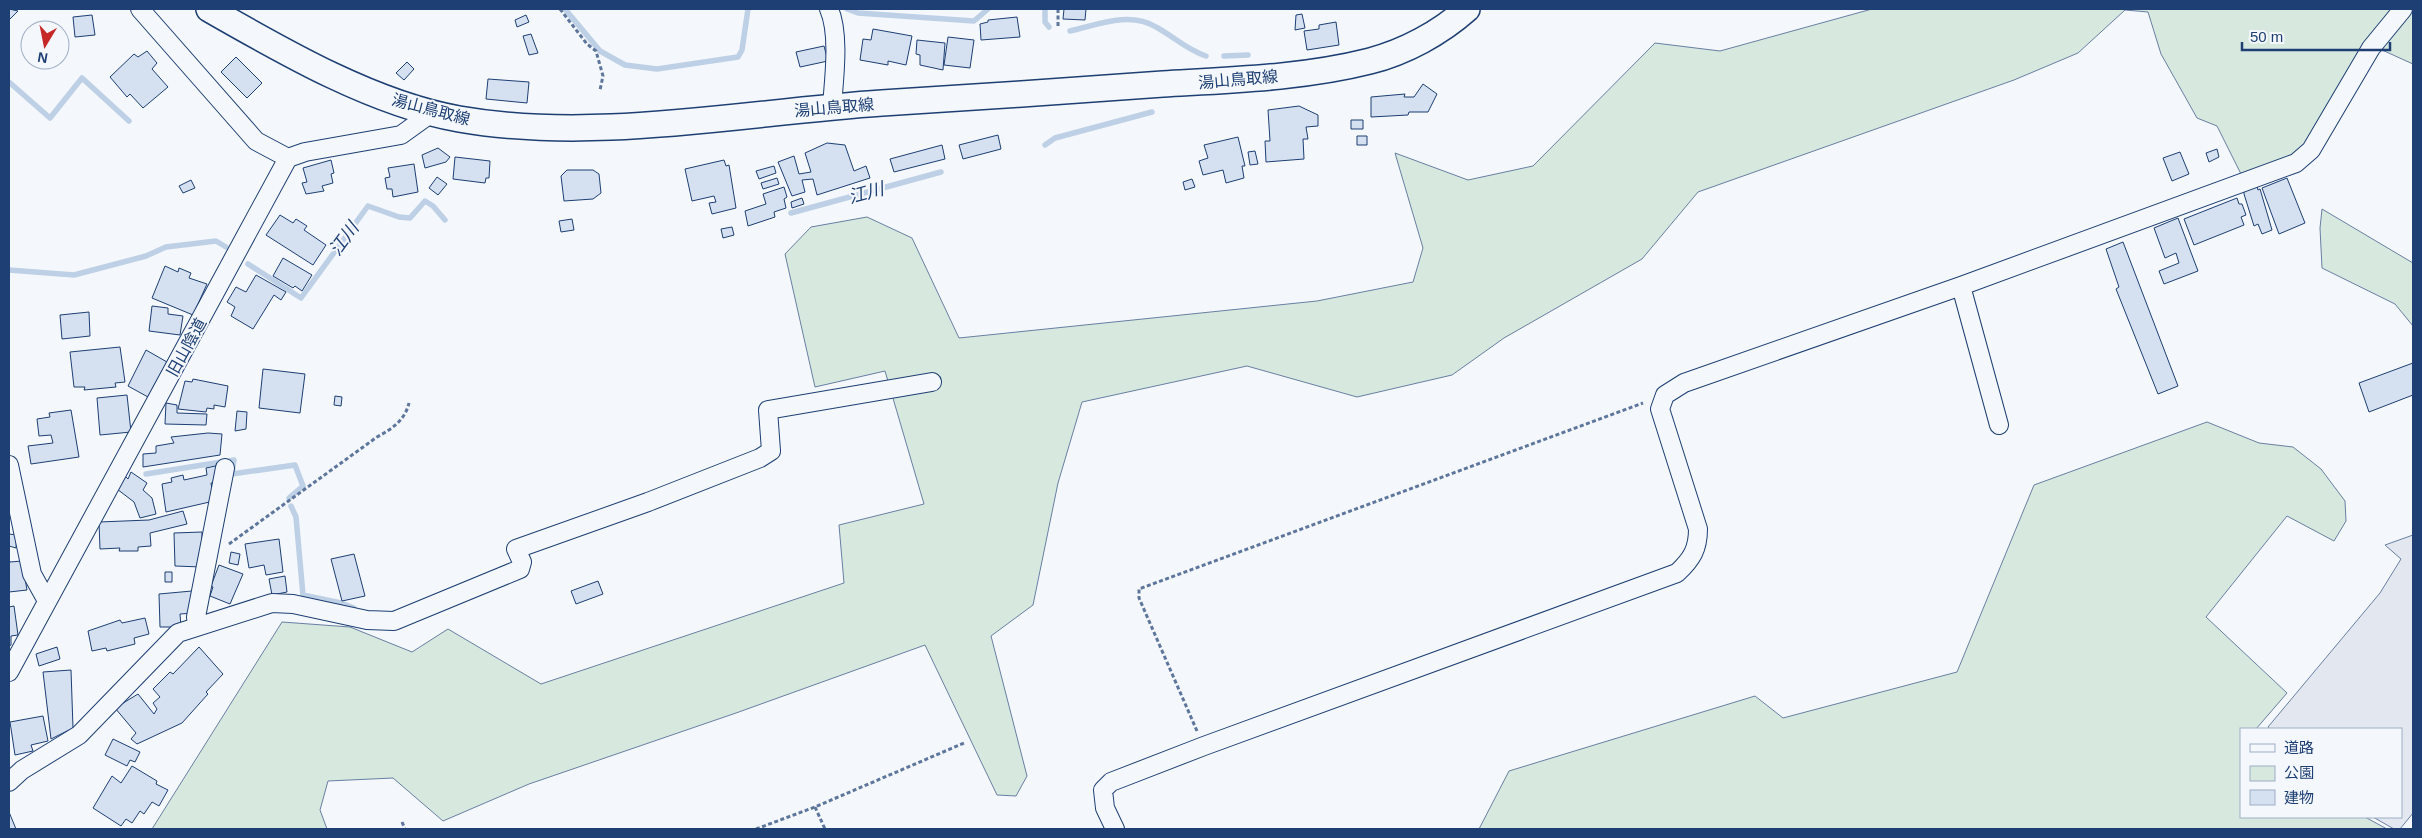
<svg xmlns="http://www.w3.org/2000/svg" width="2422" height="838" font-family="Arial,'Noto Sans JP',sans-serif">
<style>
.green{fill:#d7e8df;stroke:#687fa3}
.parking{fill:#e3e8f0;stroke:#687fa3}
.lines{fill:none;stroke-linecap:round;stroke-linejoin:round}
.stream{stroke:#bed0e5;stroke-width:5.5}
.building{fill:#d5e0f0;stroke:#1d3f73}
.minor-casing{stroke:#1d3f73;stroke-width:20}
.secondary-casing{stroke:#1d3f73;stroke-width:28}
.path{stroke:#5e769c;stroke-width:3;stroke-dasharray:4 2.5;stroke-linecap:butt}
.minor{stroke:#f4f7fb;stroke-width:18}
.secondary{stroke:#f4f7fb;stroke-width:25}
.labels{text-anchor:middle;stroke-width:4;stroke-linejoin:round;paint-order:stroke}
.street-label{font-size:16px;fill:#1d3f73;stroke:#f4f7fb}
.water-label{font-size:18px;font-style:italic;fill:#1d3f73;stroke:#f4f7fb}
</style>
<rect width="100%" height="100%" fill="#f4f7fb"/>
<!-- green -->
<path class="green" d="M1872,9h522l-85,135 -18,14 -49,18 -25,-50 -20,-8 -36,-64 -13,-42 -23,-2 -47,43 -64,27 -316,112 -56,67 -138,79 -52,37 -95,22 -110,-31 -165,36 -24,81 -25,122 -42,31 36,140 -11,20 -19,-1 -72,-150 -189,68 -207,71 -86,37 -50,-43 -65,3 -8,29 7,19h-175l130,-207 68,5 62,25 36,-23 93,55 303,-101 -5,-58 85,-21 -39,-133 -70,16 -30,-133 26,-27 56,-10 45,21 47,100 358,-37 96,-19 10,-34 -28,-95 73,27 65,-14 122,-123 65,8z
M2411,9h2v55l-31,-14 17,-30z
M2322,209l91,54v63l-18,-22 -73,-36 -2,-40z
M2207,422l52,21 34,4 28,22 24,32 1,20 -12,20 -47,-25 -81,101 81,76 -31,36h-15v88h124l22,12h-908l30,-58 246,-75 28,22 174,-46 77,-187z"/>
<!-- parking -->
<path class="parking" d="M2413,535v278l-13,16h-6l-21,-12h28v-88h-131l-2,-2 112,-134 21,-34 -16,-14z"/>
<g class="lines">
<!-- stream -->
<path class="stream" d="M565,9l35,42 25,14 32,4 81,-12 4,-7 6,-41
M847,9l11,4 116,8 14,-12
M1045,9v13l4,5
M1070,31c27,-6 59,-20 86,-4 17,9 31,23 50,29
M1224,56l24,-1
M9,82l41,36 32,-40 47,43
M1045,145l10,-7 97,-26
M791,213l150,-41
M248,264l53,34 67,-92 31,11 11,1 15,-17 8,5 12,14
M9,270l65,5 72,-19 20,-9 50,-6 10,6
M146,474l88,-14 -2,14 63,-9 8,21 -14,12
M291,506l5,11 7,78 38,8 13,5"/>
</g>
<!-- building -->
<path class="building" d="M9,9l9,2 -8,8 -1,-1z
M1064,9h22l-1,11 -22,-1z
M1302,14l3,14 -10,2 1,-15z
M92,15l3,20 -20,2 -2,-20z
M526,15l3,7 -12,5 -2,-7z
M1017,17l3,20 -39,3 -1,-16 8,-2v-2z
M1336,22l3,23 -32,5 -3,-19 15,-2v-4z
M873,29l39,7 -6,29 -18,-4v4l-28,-5 3,-21 8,1z
M531,34l7,19 -9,2 -6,-19z
M948,37l26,3 -4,28 -26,-3z
M917,40l28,3 -2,27 -23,-5v-10l-4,-1z
M824,46l4,15 -28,6 -4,-15z
M147,51l10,12 -5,6 16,18 -25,21 -13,-14 -3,3 -17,-20 24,-23 4,3z
M236,57l26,26 -15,15 -26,-26z
M407,62l7,7 -10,11 -8,-7z
M488,79l41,3 -2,21 -41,-4z
M1423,84l14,10 -9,18h-19l-1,3 -37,2v-20l34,-3 -1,3h10z
M1299,106l19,9v11l-12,1 2,12h-5l1,20 -38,3 -1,-21h5l-2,-31z
M1351,120h12v9h-12z
M998,135l3,14 -38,10 -4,-14z
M1357,136h10v9h-10z
M1238,137l7,29h-3l2,12 -18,5 -3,-13 -20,5 -4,-14 9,-3 -4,-13z
M827,143l18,2 9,26 12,-5 4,12 -53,17 -4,-16 -11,1 3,12 -13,4 -14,-34 16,-6 5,18 12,-2 -6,-19z
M942,145l3,14 -51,13 -4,-13z
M438,148l12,9 -4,5 -21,6 -3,-13z
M2217,149l2,8 -10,5 -3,-9z
M1255,151l3,13 -8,1 -2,-13z
M2180,152l9,22 -17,7 -9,-23z
M455,157l35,4 -1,17h-3l-1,5 -32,-4z
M331,160l3,13 -3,1 2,9 -11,3 2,5 -18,3 -4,-11 5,-1 -4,-14z
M724,160l2,6 3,-1 7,43 -24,6 -3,-11 7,-1 -2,-6 -22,5 -7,-32z
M414,164l4,28 -25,5 -1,-8h-5l-2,-11 5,-1 -2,-9z
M774,166l2,7 -17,6 -3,-8z
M567,170h26l6,4 2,19 -8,6 -29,2 -3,-25z
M437,177l10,7 -9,11 -9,-7z
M777,178l2,6 -16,5 -2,-6z
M2287,178l18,45 -26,11 -17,-46z
M1192,179l3,8 -10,3 -2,-8z
M191,180l4,8 -12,5 -4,-7z
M2257,186l1,4 2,-1 12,41 -10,4 -4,-10 -4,2 -10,-32v-3z
M784,187l3,10 -3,2 2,9 -12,4 1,5 -27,9 -3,-15 21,-7 -3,-10z
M802,198l2,6 -12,4 -1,-6z
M2237,198l2,6h3l4,11 -5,2 3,8 -50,20 -10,-26z
M280,215l13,8 3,-4 11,7 -3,4 22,15 -13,20 -47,-30z
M2178,218l20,53 -34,13 -5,-13 20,-8 -3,-10 -11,5 -11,-30z
M572,219l2,11 -13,2 -2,-11z
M732,227l2,8 -11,3 -2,-9z
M2123,242l55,144 -20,8 -42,-105 3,-2 -13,-38z
M283,258l29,17 -10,16 -7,-5 -2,2 -20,-12z
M165,266l13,6 1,-4 12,5 -2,5 18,6 -14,31 -41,-17z
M256,275l30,17 -5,8 -7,-5 -21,34 -22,-13 4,-9 -8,-5 9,-15 10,5z
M152,306l16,2v6l15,2 -3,19 -31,-4z
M89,312l1,24 -28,3 -2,-24z
M120,347l5,35 -10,1 1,4 -32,3 1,-3h-11l-4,-35z
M146,350l21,12 -19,35 -20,-11z
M2413,363v32l-44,17 -10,-29z
M263,369l42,5 -5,39 -41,-5z
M193,379l35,7 -3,21 -11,-2v4l-7,-1 -1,4 -28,-3 7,-28 7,1z
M127,395l4,37 -31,3 -3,-37z
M335,396l7,1 -1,9 -7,-1z
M166,403l11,2v8l30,1 -1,11 -41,-1z
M71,410l8,47 -48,7 -3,-18 25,-3 -2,-8 -12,1 -2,-17 13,-2 -1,-4z
M237,411l10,1 -1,17 -11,2z
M208,433l14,1 -2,21 -77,12v-13l13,-1v-7l18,-3 -3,-6z
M220,465l-3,17 -6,1 3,18 -48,11 -4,-28 10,-2 -1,-4 12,-3 1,5 23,-5 -1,-7z
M131,472l16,11 -4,7 9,8 4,16 -16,4 -6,-16 -17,-13 8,-13 3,3z
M183,511l4,13 -37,9 1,13 -13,1v4h-19l1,-3 -20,1 -1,-27 50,-2z
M202,532v35l-27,-1 -1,-33z
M9,534l8,1 -1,13 -7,-2z
M279,539l4,33 -17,3 -2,-10 -15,3 -4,-24z
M231,552l9,2 -2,11 -9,-2z
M354,554l11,42 -23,5 -11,-42z
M9,559l1,3 12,-1 5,29 -18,2z
M219,565l24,9 -13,30 -20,-8 3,-9 -2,-1z
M165,572h7v10h-7z
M285,576l2,16 -15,3 -3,-16z
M598,581l5,13 -27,10 -5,-13z
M192,591l2,22 -14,1 1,13h-21l-1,-33z
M14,606l4,29 -7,1v9l-2,1v-39z
M145,618l4,16 -15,4 1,6 -28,7 -1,-3 -14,3 -4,-20 32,-11 2,3z
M57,647l3,12 -21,7 -3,-12z
M199,647l24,27 -17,18 2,2 -26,29 -45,21 -6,-5 5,-6 -21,-25 23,-14 16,20 3,-5 -4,-6 7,-6 -7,-8 17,-17 3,2z
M71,670l2,58 -22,11 -8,-67z
M43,716l5,25 -17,4 2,6 -18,4 -5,-33z
M113,739l27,13 -5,10 -5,-2 -3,6 -22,-11z
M132,766l25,15 -1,3 12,6 -9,16 -7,-4 -8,12 -4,-3 -8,12 -6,-4 -5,7 -28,-18 19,-32 9,7z
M9,812l7,17h-7z"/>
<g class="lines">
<!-- minor casing -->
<g class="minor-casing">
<path id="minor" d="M140,9l116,132 32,17
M829,9c11,25 5,70 3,97
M1961,286l38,139
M9,465l23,109 15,27
M197,626l-1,-9 29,-149
M9,672c92,-172 187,-342 279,-514l17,-6 96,-17 32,-23
M9,782l13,-12 57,-35 99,-102 94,-30 21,1 74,16 27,1 126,-52 2,-7 -6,-13 132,-47 112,-44 11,-7 -3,-41 164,-28
M1115,829l-10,-21 -2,-18 8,-8 93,-36 473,-173c15,-14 21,-24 21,-44l-38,-120 5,-14 19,-12 277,-97 335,-123 15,-13 60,-102 32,-39"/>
</g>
<!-- secondary casing -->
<g class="secondary-casing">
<path id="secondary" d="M209,9c75,43 165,95 250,110 136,24 287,-7 423,-16 94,-6 187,-12 281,-19 68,-4 140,-6 207,-23 35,-9 70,-28 97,-52"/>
</g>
<!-- path -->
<path class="path" d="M560,9l27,35 9,7 7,25 -3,14
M1058,9v17
M229,544l148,-107c15,-8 28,-17 32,-34
M1197,731l-58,-133v-9l504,-186
M815,807l10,22
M402,822l3,7
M756,829l59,-22 149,-64"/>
<!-- minor -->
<use href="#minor" class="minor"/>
<!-- secondary -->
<use href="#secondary" class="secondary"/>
</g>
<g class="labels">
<!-- street labels -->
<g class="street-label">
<text transform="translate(1238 79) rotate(-5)" y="6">湯山鳥取線</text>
<text transform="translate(834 107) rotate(-5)" y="6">湯山鳥取線</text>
<text transform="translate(431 109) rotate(15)" y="6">湯山鳥取線</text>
<text transform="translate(186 347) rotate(-61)" y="6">旧山陰道</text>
</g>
<!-- water labels -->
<g class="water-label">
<text transform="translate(866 193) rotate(-15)" y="6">江川</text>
<text transform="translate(344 239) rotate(-54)" y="6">江川</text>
</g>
</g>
<!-- border -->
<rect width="2422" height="838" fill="none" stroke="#1d3f73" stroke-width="20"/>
<!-- legend -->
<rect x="2240" y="728" width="162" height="90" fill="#f4f7fb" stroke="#9eadc5"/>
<rect x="2250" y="744" width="25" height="8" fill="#f4f7fb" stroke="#9eadc5"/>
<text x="2284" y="753" font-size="15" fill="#1d3f73">道路</text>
<rect x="2250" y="766" width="25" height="15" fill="#d7e8df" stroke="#9eadc5"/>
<text x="2284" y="778" font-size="15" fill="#1d3f73">公園</text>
<rect x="2250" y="790" width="25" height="15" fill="#d5e0f0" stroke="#9eadc5"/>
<text x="2284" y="803" font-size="15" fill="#1d3f73">建物</text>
<!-- north arrow -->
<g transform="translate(45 45) rotate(190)"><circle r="24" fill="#f4f7fb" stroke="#9eadc5"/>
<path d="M0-4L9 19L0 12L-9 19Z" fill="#c62828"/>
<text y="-8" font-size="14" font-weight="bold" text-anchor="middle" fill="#1d3f73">N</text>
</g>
<!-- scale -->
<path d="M2242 42v8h148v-8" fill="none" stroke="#1d3f73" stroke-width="2.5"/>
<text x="2250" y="42" font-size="15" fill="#1d3f73" stroke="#f4f7fb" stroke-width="4" paint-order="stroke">50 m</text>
</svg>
